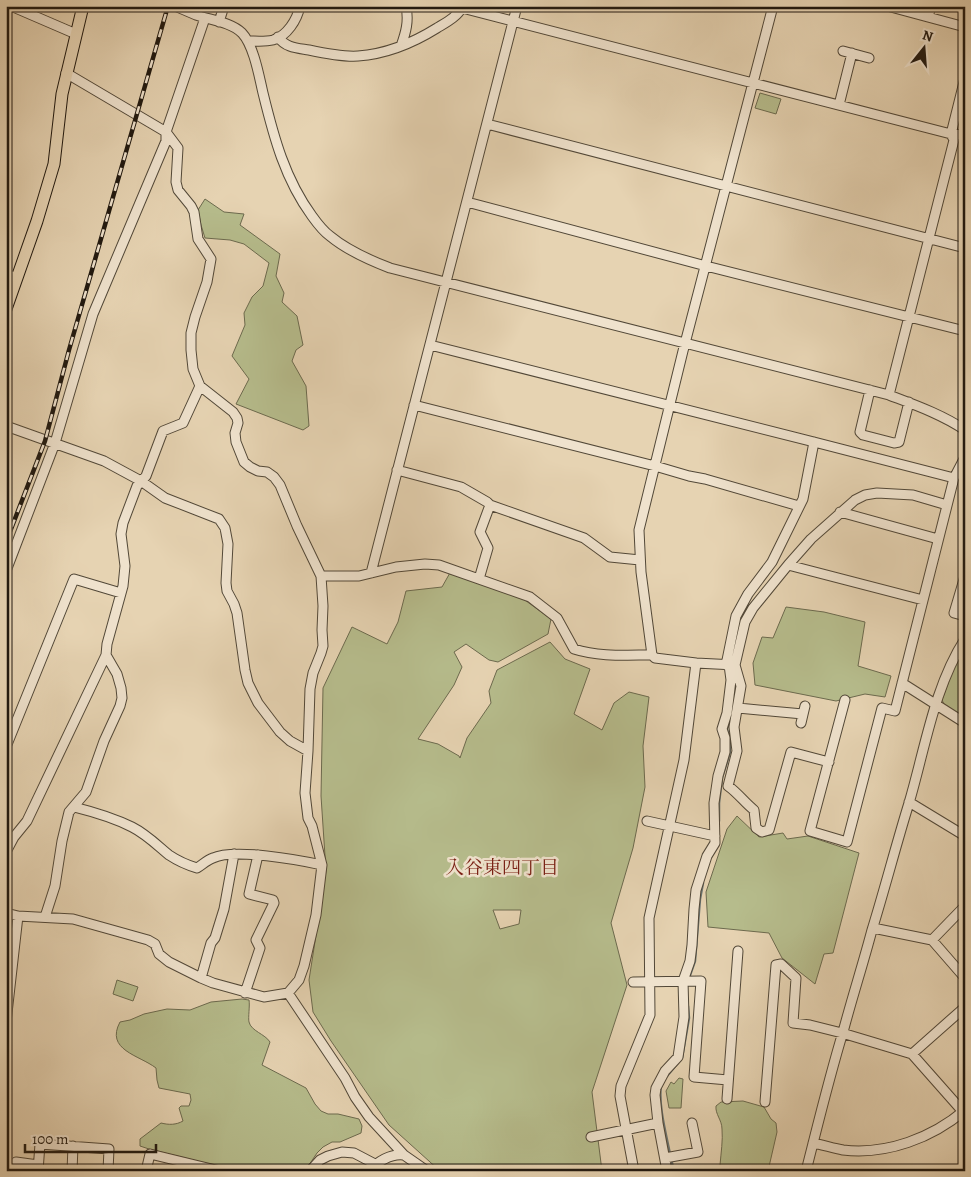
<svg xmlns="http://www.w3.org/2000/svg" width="971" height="1177" font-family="Alegreya,'Noto Serif JP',serif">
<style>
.green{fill:#b6bc8c;stroke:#6c6a4e;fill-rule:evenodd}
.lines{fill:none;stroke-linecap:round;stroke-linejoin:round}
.stream{stroke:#6b7675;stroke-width:2.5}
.minor-casing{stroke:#524838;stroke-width:11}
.major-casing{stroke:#211910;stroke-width:13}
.minor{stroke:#efe2cd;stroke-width:9}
.major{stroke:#e6d3b2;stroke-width:11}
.rail-casing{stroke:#211910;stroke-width:4.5}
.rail{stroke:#efe2cd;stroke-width:2.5;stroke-dasharray:8;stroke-linecap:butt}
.labels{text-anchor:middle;stroke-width:5;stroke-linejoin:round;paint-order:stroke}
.neighbourhood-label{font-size:19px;fill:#7a1f14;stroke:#efe2cd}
</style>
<rect width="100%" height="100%" fill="#e6d3b2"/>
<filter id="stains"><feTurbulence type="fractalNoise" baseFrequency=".004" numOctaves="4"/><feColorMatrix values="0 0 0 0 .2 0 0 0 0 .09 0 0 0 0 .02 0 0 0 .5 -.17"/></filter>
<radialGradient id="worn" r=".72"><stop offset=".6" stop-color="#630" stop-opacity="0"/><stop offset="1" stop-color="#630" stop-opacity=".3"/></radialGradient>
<!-- green -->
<path class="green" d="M760,93l21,6 -5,15 -21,-6z
M205,199l19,13 20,2 -4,11 40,29 -4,22 8,17 -2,9 15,14 6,29 -7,5 -4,11 14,25 3,40 -6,4 -67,-26 13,-25 -17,-23 13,-31 -1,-12 8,-16 11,-11 6,-23 -25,-19 -14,-4 -25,-2 -4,-13 -3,-15z
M451,571l71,27 29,21 -3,15 -50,28 -9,-2 -23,-16 -12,8 8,15 -8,18 -36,54 20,5 21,12 1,2 7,-20 24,-35 -2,-12 8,-21 53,-28 15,17 25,10 -16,45 28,16 12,-27 15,-11 20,5 -6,49 2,41 -12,61 -22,75 16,62 -35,107 10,79h-162l-51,-46 -58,-84 -18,-29 -4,-32 17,-109 -5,-75 2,-108 29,-61 35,17 11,-22 8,-31 36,-4zM493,910h28l-2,14 -19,5z
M786,607l38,5 41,10 -7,44 33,10 -6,21 -20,-3 -29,7 -81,-16 -2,-22 9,-26 11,1z
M965,646v72l-21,-14 -2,-4 16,-44z
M737,816l22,21 24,-4 4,6 21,-3 51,17 -26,100 -9,1 -9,30 -33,-26 -13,-25 -61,-6 -2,-35 21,-63z
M117,980l21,7 -5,14 -20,-7z
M242,999l7,1c1,5 -1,18 0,22 2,9 16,12 21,20l-8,23 44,23 9,16 6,7 7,3h10l21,5 3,7 -1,7 -21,9h-8l-9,5 -6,6 -6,9 -9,9h-65l-88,-22 -9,-3v-7l21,-16c8,2 15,2 22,-2l-4,-13 2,-2h8l2,-6 -1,-6 -31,-6 -2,-8 -1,-12c-17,-13 -51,-18 -36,-46l10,-2 14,-6 23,-5 23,1 21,-8z
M679,1078l4,1 -2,29h-12l-3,-17 5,-9 3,2z
M743,1101l21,6 7,12 5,4 1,9 -9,39h-49l1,-6c1,-12 3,-25 2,-36 0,-9 -7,-15 -6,-23l5,-4z"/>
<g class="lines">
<!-- stream -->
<path class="stream" d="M719,821v-18l3,-25 8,-26 -1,-15 -2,-8 2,-8
M689,978l6,-17 5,-62 3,-16
M667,1076l15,-18 7,-40 -1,-12
M661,1085c-3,20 5,49 9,69
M671,1159l3,12"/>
<!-- minor casing -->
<g class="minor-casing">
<path id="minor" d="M11,6l65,28
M175,6c7,3 14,6 21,9 14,5 35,7 46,18 12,13 17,43 21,60 11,45 22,86 49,123 5,7 11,15 18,20 18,15 39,24 60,32l499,127c26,10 52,19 76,35
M887,6l78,21
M462,8l489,126 14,1
M928,17l3,-11
M219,22l5,-16
M278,37c8,11 19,11 31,13 14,3 35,7 49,6 29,-2 55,-13 79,-28 10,-6 20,-11 26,-22
M248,41c8,0 17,1 25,-1 14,-4 24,-20 27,-34
M401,46c5,-14 8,-25 5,-40
M843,51l26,7
M839,105l13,-52
M487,124l478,124
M467,202l239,64 259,65
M6,274l11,4
M430,345l384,97
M870,390l-10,42 3,3 31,8 5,-1 10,-40
M889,395l65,-255 -3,-6 14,-56
M414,405l241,61 34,10 16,3 94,27
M6,426l98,35 37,20 24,17 54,21 6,9 3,16 -2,39 1,8 7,13 3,9 8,57 3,13 10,20 22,29 10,9 18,10
M397,470l64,17 26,15 3,3 94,33 26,19 30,3
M840,512l98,27
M788,565l135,35
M6,571l49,-128 38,-129 73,-173v-9l39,-114
M371,573l75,-291 71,-276
M321,576h38l37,-9 29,-3 14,1 91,32 27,21 17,31c25,8 52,6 78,6
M965,576l-11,37 11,3
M479,579l9,-31 -8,-16 10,-27
M696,663l39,2 6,21 -7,41 3,24 -9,35c10,7 17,17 26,24l2,18 6,4 7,-2 22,-78 38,10
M726,665l10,-49 12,-22 24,-32 31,-63 11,-57 140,36
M735,665l10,-43 8,-14 35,-43 23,-26 44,-39 10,-5 12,-2 36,2 34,10
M902,683l63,40
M845,700l-35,131 37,11 35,-134 13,3 59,-233 11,-21
M738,708l65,6
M801,723l4,-17
M6,747l68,-168 47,14
M909,802l56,34
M74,807c20,5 40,11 58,20 14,7 25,18 37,28 9,6 18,10 28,13 5,-3 10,-8 16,-10 21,-10 86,2 109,7
M647,821l68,15
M6,852l8,-15 13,-16 79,-166
M6,913l12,3 55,3 75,21 7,4 4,10 10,8 32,16 12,5 51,14 24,-4 11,-13 5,-14 12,-51 6,-50 -10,-39 -4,-8 -3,-25 3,-42 2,-62 3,-16 8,-20 2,-7 -1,-16 1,-24 -2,-30 -24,-50 -17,-41 -6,-8 -7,-5 -9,-1 -8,-4 -6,-5 -8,-20 -1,-9 3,-10 -1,-5 -4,-6 -33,-26 -7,-17 -2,-19v-17l4,-16 12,-35 4,-23 -13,-20 -4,-27 -3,-6 -13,-16 -2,-8 2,-34 -12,-16 -100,-59
M45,917l10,-31 7,-45 7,-29 17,-20 18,-51 16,-35 2,-8 -1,-10 -4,-14 -11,-19 1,-11 16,-58 2,-20 -4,-32 2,-11 14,-37 9,-10 17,-45 20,-8 17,-37
M873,928l59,12 33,38
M932,940l33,-34
M201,978l10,-35 4,-5 9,-29 10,-55
M633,982l68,-1 -7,96 34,3
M245,993l15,-45 -4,-8 18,-37 -1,-3 -24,-6 9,-39
M288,993l57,85 10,19 14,20 35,38 23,16
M6,1022l12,-106
M912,1054l53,-47
M727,1099l11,-148
M765,1102l11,-137 5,-1 15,14 -3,45 17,2 32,8 70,21 53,60
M591,1137l67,-14
M813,1143c10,2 20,5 30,7 44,5 89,-12 122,-40
M665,1158l33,-6 -6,-29
M14,1171l2,-9 22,3
M38,1171l2,-27 69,5 -1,22
M72,1171l1,-25
M146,1171l4,-17 70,17
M310,1171l10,-11 8,-4 14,-4 12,1 21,11
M369,1171c8,-9 22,-18 35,-16
M634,1171l-14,-75 1,-10 29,-71 -1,-97 35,-158 12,-97 -41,-5 -3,-3 -11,-83 -2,-42 44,-179 90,-345
M667,1171l-9,-48 -3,-28 1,-7 9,-17 13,-14 6,-40 -1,-36 7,-20 2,-16 2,-36 2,-19 11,-34 8,-13 -1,-40 4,-27 7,-24v-14l-3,-9 5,-16 4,-33 -2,-15
M806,1171c12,-47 23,-93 37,-139 9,-34 20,-68 29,-102 13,-42 24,-85 37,-127 16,-54 25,-116 56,-164"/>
</g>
<!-- major casing -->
<g class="major-casing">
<path id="major" d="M6,309l31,-88 17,-57 8,-70 21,-88"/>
</g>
<!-- minor -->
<use href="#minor" class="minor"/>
<!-- major -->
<use href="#major" class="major"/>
<!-- rail casing -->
<g class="rail-casing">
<path id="rail" d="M6,542l39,-101 24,-91 99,-344"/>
</g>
<!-- rail -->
<use href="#rail" class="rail"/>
</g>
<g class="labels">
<!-- neighbourhood labels -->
<g class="neighbourhood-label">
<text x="502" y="874">入谷東四丁目</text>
</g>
</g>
<!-- margin -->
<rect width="971" height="1177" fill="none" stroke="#e6d3b2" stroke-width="25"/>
<rect x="8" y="8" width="956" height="1162" fill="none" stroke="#211910" stroke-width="2.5"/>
<rect x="12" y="12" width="946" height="1152" fill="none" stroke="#211910"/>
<!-- north arrow -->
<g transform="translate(924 48) rotate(17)" stroke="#efe2cd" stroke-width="4" paint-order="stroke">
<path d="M0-4L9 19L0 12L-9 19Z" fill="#211910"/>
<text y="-8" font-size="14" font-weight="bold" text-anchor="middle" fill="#211910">N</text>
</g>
<!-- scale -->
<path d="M25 1144v8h131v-8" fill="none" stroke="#211910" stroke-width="2.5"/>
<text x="32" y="1144" font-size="15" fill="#211910" stroke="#efe2cd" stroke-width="4" paint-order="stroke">100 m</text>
<rect width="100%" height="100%" filter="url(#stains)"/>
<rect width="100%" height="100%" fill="url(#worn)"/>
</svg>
